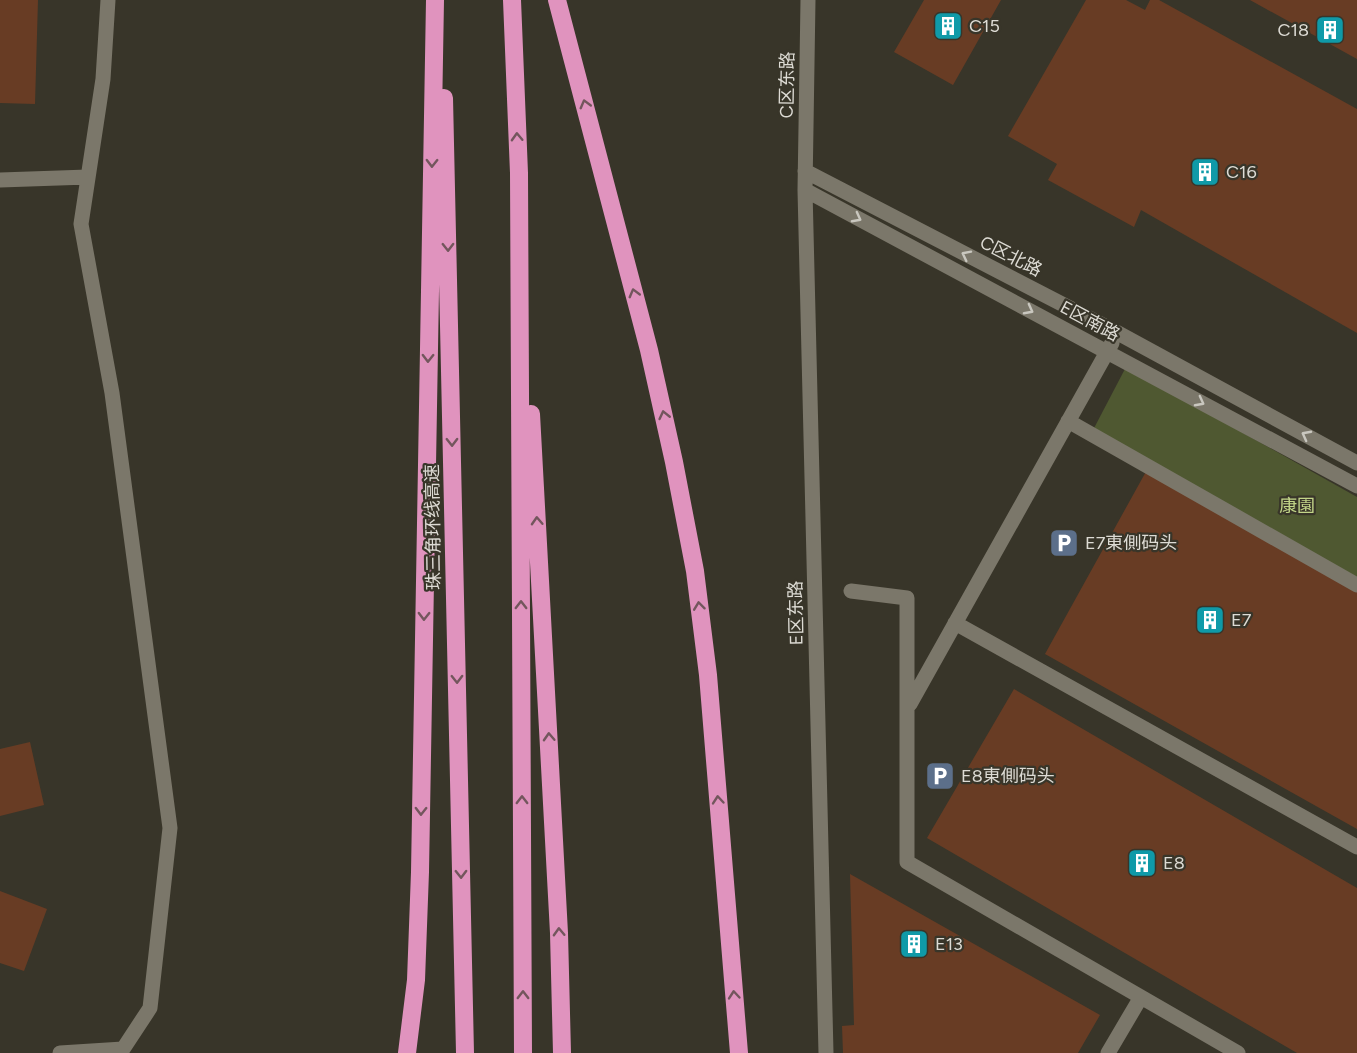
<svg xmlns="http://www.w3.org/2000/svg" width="1357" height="1053" font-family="Figtree,'Noto Sans SC',sans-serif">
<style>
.green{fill:#4f5831}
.building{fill:#683c24}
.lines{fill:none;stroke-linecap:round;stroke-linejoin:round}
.minor{stroke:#7b776a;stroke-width:15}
.highway{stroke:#e093be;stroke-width:18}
.oneway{stroke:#73565d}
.oneway2{stroke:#c9c7bf}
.labels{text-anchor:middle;stroke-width:4.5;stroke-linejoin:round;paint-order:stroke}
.poi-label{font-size:18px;fill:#dddbd4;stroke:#383529;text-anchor:start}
.street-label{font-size:18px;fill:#dddbd4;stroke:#383529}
.park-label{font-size:18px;fill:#c2d588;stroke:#383529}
</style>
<rect width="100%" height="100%" fill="#383529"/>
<!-- green -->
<path class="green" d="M1126,367l231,130v85l-265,-150z"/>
<!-- building -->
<path class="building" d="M0,0h38l-3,104 -35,-1z
M924,0h77l-48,85 -59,-33z
M1086,0h40l19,10 5,-10h9l198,109v224l-216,-123 -7,17 -86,-47 9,-16 -49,-28z
M1250,0h107v59z
M1148,468l209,118v243l-312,-175z
M1014,689l343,199v165h-60l-370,-215z
M30,742l14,63 -44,11v-67z
M850,874l250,141 -22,38h-235l-1,-27 12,-1z
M0,891l47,18 -23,62 -24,-8z"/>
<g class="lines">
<!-- minor -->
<path class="minor" d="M808,0l-3,190 21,863
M805,171l313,162 239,130
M0,180l88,-3
M805,190l552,296
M1068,421l289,164
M851,591l56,7v264l331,191
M955,623l402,224
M910,704l202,-361
M60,1053l63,-4 27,-41 20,-180 -58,-435 -31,-169 22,-145 5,-79
M1108,1053l33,-56"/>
<!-- highway -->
<path class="highway" d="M512,0l7,173 4,880
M557,0l92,350 25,112 21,109 13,104 31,378
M444,98l21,955
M531,414l28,519 3,120
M407,1053l9,-73 4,-108 15,-872"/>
</g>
<!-- one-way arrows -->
<defs><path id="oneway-chevron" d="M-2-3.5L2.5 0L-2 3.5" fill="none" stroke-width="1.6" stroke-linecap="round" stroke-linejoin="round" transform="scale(1.5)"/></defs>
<g class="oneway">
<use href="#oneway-chevron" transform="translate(585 104) rotate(-105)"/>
<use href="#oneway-chevron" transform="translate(517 137) rotate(-92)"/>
<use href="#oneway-chevron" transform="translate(432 163) rotate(91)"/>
<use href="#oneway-chevron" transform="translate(448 247) rotate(89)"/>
<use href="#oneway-chevron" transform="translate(634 293) rotate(-105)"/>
<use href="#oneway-chevron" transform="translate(428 358) rotate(91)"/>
<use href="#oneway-chevron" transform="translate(664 415) rotate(-103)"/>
<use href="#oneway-chevron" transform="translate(452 442) rotate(89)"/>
<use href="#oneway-chevron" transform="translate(537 521) rotate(-93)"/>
<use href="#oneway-chevron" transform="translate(521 605) rotate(-90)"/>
<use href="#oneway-chevron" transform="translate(699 606) rotate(-97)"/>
<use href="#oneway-chevron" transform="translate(424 616) rotate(91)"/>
<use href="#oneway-chevron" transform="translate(457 679) rotate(89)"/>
<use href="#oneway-chevron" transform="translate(549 737) rotate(-93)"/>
<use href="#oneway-chevron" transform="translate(522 800) rotate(-90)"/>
<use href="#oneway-chevron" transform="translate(718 800) rotate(-95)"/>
<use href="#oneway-chevron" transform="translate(421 811) rotate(91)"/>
<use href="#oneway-chevron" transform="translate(461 874) rotate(89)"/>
<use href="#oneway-chevron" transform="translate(559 932) rotate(-92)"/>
<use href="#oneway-chevron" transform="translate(523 995) rotate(-90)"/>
<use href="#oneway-chevron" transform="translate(734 995) rotate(-95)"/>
</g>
<g class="oneway2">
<use href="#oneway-chevron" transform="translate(857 218) rotate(28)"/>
<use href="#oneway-chevron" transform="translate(966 255) rotate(-153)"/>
<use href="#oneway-chevron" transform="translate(1029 310) rotate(28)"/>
<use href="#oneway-chevron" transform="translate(1200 402) rotate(28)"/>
<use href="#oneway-chevron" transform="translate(1306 435) rotate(-152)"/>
</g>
<!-- icons -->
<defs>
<g id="building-square" transform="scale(1.5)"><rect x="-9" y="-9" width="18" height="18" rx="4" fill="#0f9aa8" stroke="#383529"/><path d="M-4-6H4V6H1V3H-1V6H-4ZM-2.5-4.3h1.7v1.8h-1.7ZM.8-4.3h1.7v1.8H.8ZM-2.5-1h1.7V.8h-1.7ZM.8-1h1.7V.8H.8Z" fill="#fff"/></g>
<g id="parking-square" transform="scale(1.5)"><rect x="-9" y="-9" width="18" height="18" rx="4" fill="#5c6f8a" stroke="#383529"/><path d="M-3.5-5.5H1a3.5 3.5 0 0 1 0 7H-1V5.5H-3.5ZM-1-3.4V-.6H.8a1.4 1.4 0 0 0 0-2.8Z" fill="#fff"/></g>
</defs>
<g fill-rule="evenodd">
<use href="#building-square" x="948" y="26"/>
<use href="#building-square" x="1330" y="30"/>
<use href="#building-square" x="1205" y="172"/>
<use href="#parking-square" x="1064" y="543"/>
<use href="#building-square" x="1210" y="620"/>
<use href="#parking-square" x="940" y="776"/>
<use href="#building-square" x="1142" y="863"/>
<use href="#building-square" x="914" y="944"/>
</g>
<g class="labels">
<!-- poi labels -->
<g class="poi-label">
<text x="969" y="32">C15</text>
<text x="1309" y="36" text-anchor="end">C18</text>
<text x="1226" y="178">C16</text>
<text x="1085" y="549">E7東側码头</text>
<text x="1231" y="626">E7</text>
<text x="961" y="782">E8東側码头</text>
<text x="1163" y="869">E8</text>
<text x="935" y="950">E13</text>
</g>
<!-- street labels -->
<g class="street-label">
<text transform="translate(787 85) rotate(-89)" y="6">C区东路</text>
<text transform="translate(1011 256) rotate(27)" y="6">C区北路</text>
<text transform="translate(1090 321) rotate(28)" y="6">E区南路</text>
<text transform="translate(433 527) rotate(-91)" y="6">珠三角环线高速</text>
<text transform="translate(796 613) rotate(-91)" y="6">E区东路</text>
</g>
<!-- park labels -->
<g class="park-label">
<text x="1297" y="512">康園</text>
</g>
</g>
</svg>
